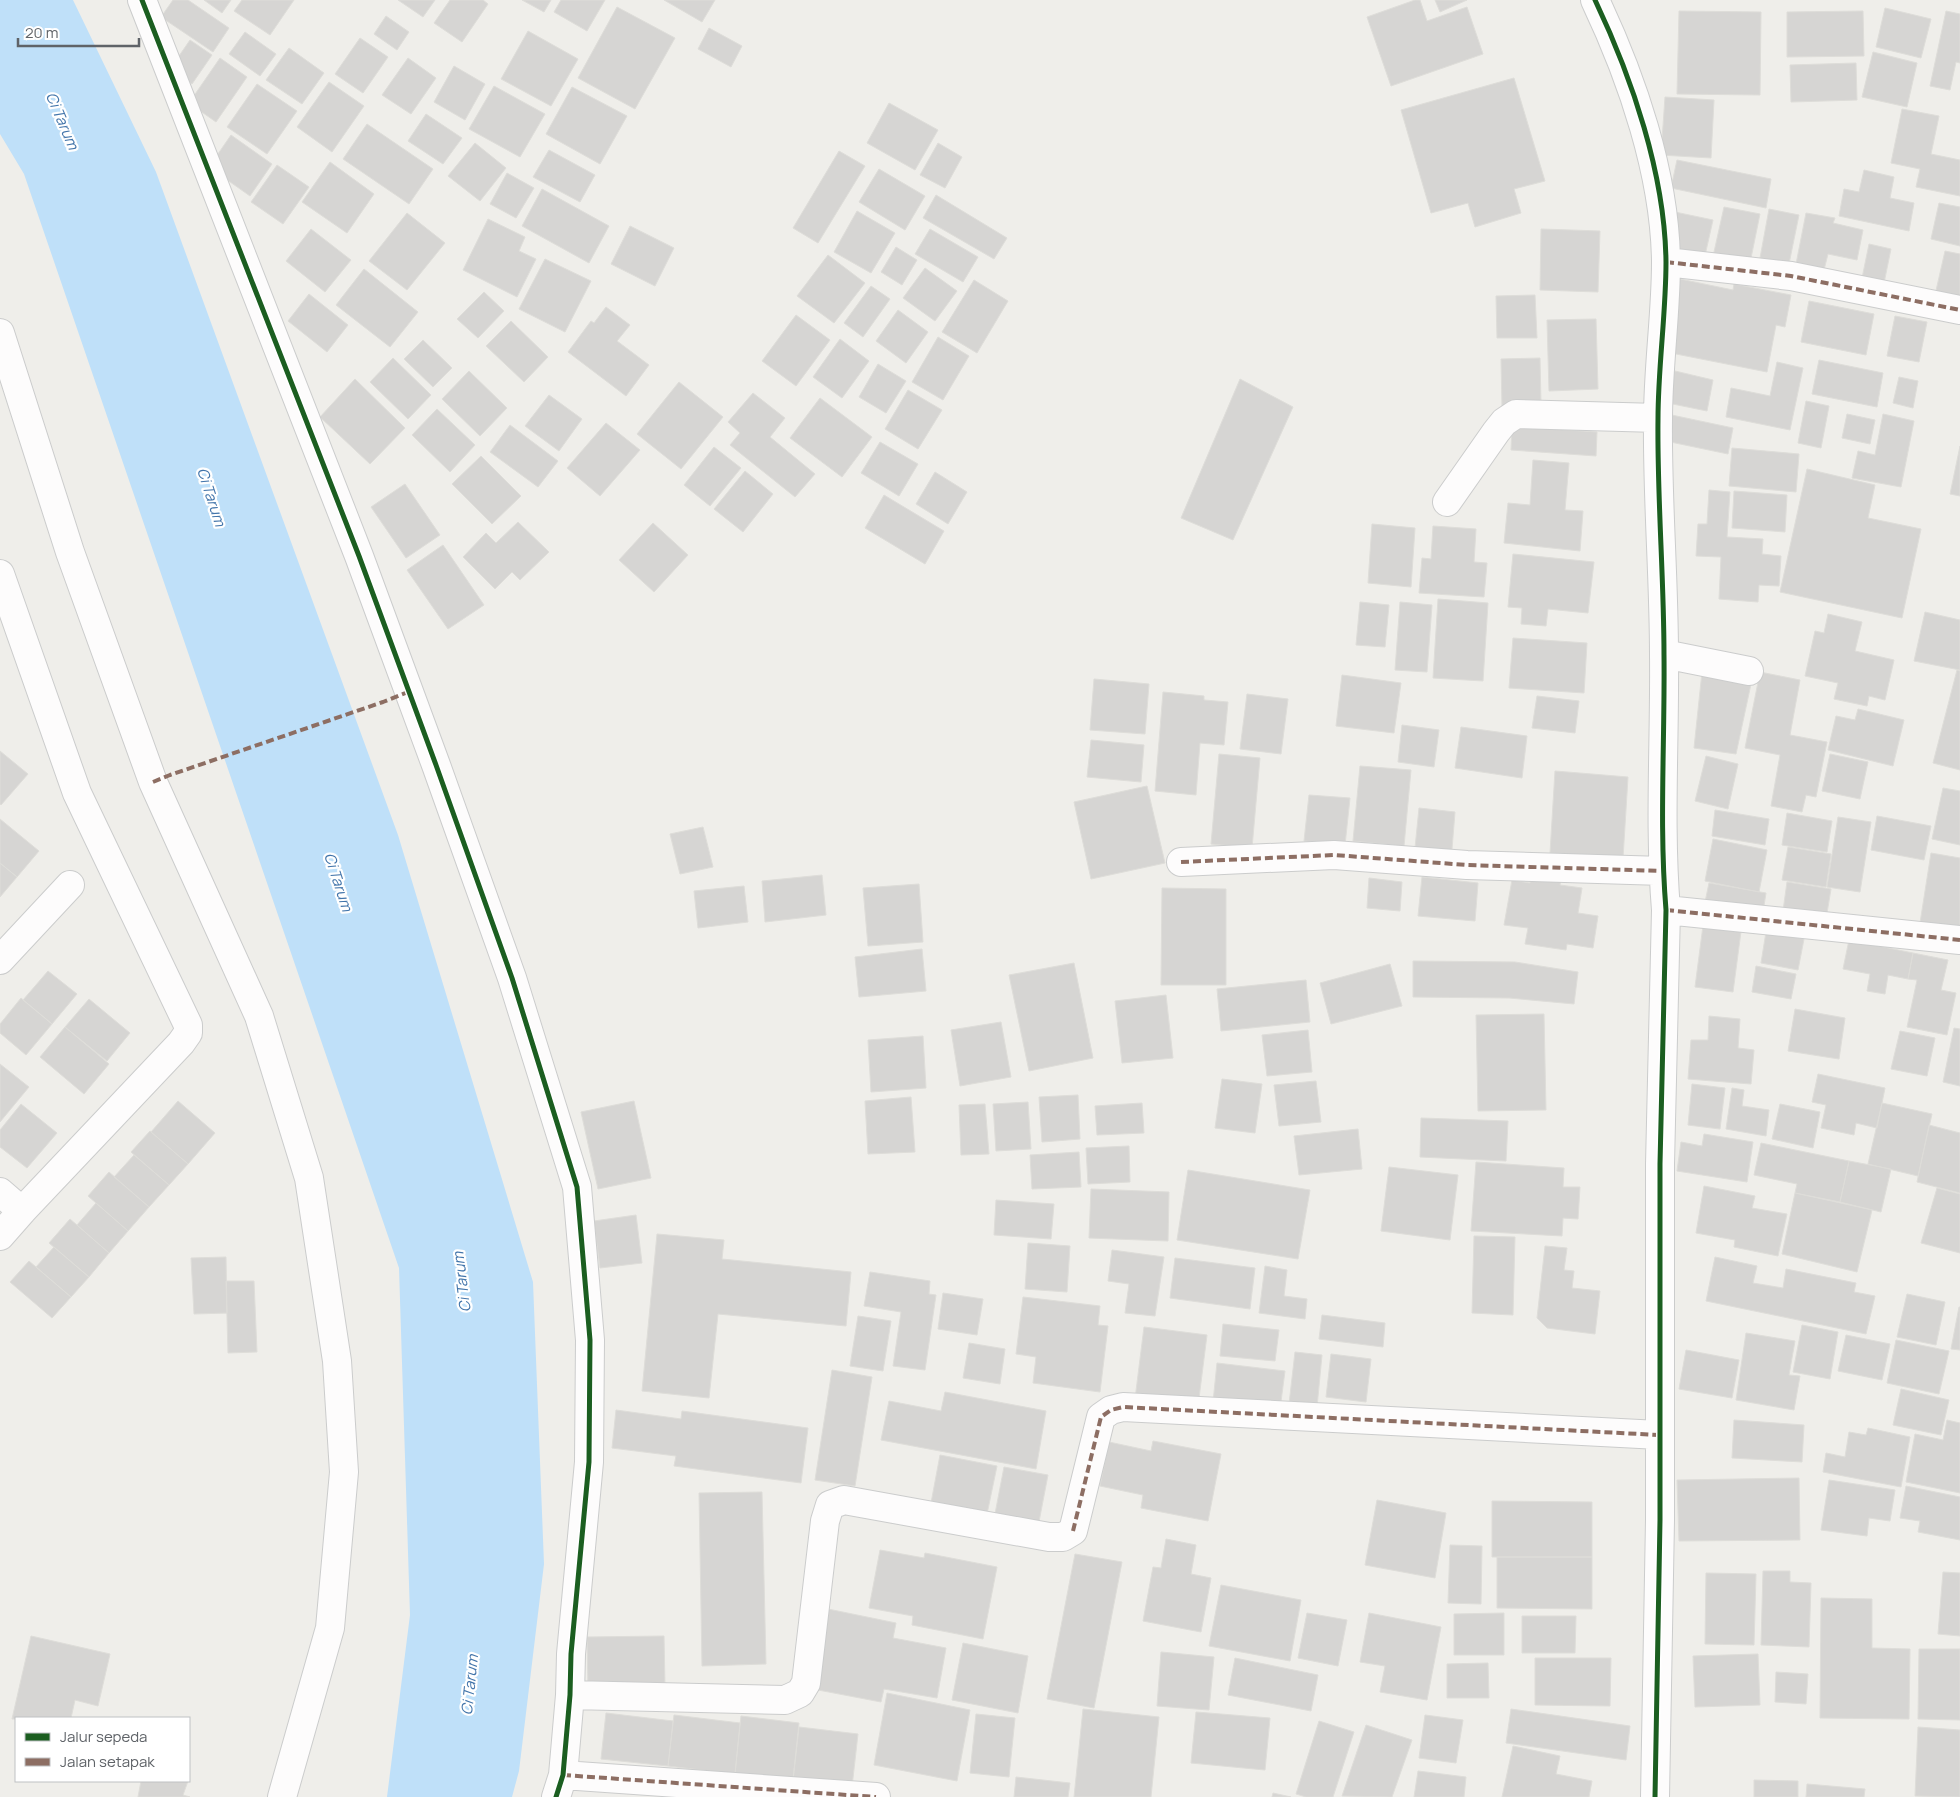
<svg xmlns="http://www.w3.org/2000/svg" width="1960" height="1797" font-family="Manrope,sans-serif">
<style>
.water{fill:#bfe0f9}
.building{fill:#d6d5d3;stroke:#deddd9}
.lines{fill:none;stroke-linecap:round;stroke-linejoin:round}
.minor-casing{stroke:#cbcccc;stroke-width:30}
.minor{stroke:#fdfcfc;stroke-width:28}
.quiet{stroke:#8d6e63;stroke-width:4;stroke-dasharray:8 4;stroke-linecap:butt}
.cycleway-casing{stroke:#fff;stroke-width:8}
.cycleway{stroke:#1b5e20;stroke-width:5}
.labels{text-anchor:middle;stroke-width:4.5;stroke-linejoin:round;paint-order:stroke}
.water-label{font-size:15px;font-style:italic;fill:#4174aa;stroke:#fff}
</style>
<rect width="100%" height="100%" fill="#efeeea"/>
<!-- water -->
<path class="water" d="M0,0h73l83,172 242,663 135,447 11,282 -25,207 -7,26h-125l23,-182 -11,-347 -375,-1094 -24,-40z"/>
<!-- building -->
<path class="building" d="M173,0h15l41,28 -16,24 -52,-35z
M204,0h27l-9,13z
M242,0h52l-24,35 -36,-24z
M398,0h37l-12,17z
M450,0h33l5,4 -26,38 -28,-19z
M522,0h29l-7,12z
M561,0h44l-18,31 -33,-19z
M664,0h51l-13,22z
M1415,0h5l7,21 40,-14 16,47 -92,32 -24,-69z
M1435,0h32l-27,12z
M617,7l58,31 -40,71 -57,-31z
M1885,8l46,11 -10,39 -45,-11z
M1679,11l82,1 -1,83 -83,-1z
M1863,11l1,45 -77,1v-45z
M1946,11l14,3v49l-4,-1 -6,28 -20,-4z
M386,16l23,16 -12,18 -23,-16z
M709,28l33,18 -11,21 -33,-18z
M528,31l50,28 -27,47 -50,-27z
M245,32l31,22 -16,22 -31,-22z
M360,38l28,19 -25,36 -28,-19z
M190,40l22,15 -20,29 -22,-15z
M289,48l35,25 -22,31 -36,-24z
M1873,52l44,11 -10,44 -45,-10z
M220,58l27,19 -31,45 -27,-19z
M408,58l28,20 -25,36 -29,-19z
M1856,63l1,37 -66,2 -1,-37z
M454,66l31,18 -20,36 -31,-18z
M1514,78l31,103 -31,8 7,24 -46,14 -7,-24 -37,10 -30,-103z
M329,82l35,24 -32,46 -35,-25z
M257,84l40,27 -30,43 -40,-27z
M494,86l51,28 -25,43 -51,-28z
M572,87l55,29 -27,48 -54,-30z
M1665,97l49,3 -3,58 -50,-3z
M889,103l49,27 -23,40 -48,-27z
M1902,109l37,7 -8,38 29,6v36l-44,-9 4,-18 -29,-6z
M426,114l36,24 -19,26 -35,-23z
M367,124l66,45 -24,35 -66,-45z
M231,135l41,29 -22,32 -41,-29z
M475,143l31,25 -26,33 -32,-25z
M938,143l24,14 -17,31 -25,-13z
M549,150l46,25 -15,27 -47,-25z
M839,151l26,15 -47,77 -25,-15z
M1677,160l94,19 -5,29 -95,-20z
M330,162l44,32 -27,39 -45,-31z
M277,165l32,22 -26,37 -32,-22z
M879,169l46,27 -20,34 -46,-28z
M1864,170l30,7 -4,21 24,5 -5,28 -70,-15 5,-27 15,3z
M507,173l27,15 -18,30 -26,-14z
M542,189l67,37 -20,37 -67,-37z
M936,195l71,43 -13,21 -71,-41z
M1939,203l21,4v39l-29,-7z
M1724,207l36,7 -11,54 -37,-7z
M1769,209l30,6 -10,49 -29,-6z
M857,211l38,22 -24,40 -37,-21z
M1675,212l38,8 -9,40 -38,-7z
M407,213l38,30 -38,47 -38,-29z
M1806,213l29,5 -2,5 30,7 -6,30 -29,-6 -4,16 -28,-6z
M488,219l37,18 -6,14 17,8 -19,38 -54,-27z
M630,226l44,22 -19,38 -44,-22z
M311,229l40,31 -26,32 -39,-31z
M930,229l48,28 -15,25 -48,-28z
M1541,229l59,2 -2,61 -58,-2z
M1869,244l22,5 -8,39 -22,-5z
M896,247l21,13 -15,25 -21,-13z
M1945,251l15,3v46l-25,-5z
M828,255l37,28 -31,40 -37,-27z
M545,259l46,22 -26,51 -46,-23z
M925,268l32,23 -22,30 -32,-23z
M364,269l54,43 -28,35 -54,-42z
M1680,279l53,11 1,-6 57,11 -6,32 -9,-2 -9,47 -101,-20z
M974,280l34,21 -31,52 -35,-21z
M871,286l19,13 -27,38 -19,-14z
M484,292l20,19 -26,27 -21,-19z
M309,294l39,31 -21,27 -39,-31z
M1535,295l2,43h-40l-1,-42z
M1809,301l65,13 -8,41 -65,-13z
M606,307l24,18 -13,16 32,24 -23,31 -58,-44 23,-31 3,2z
M898,310l30,22 -22,31 -30,-22z
M796,315l34,25 -34,46 -34,-25z
M1895,316l32,6 -8,40 -32,-6z
M1596,319l2,70 -49,2 -2,-71z
M511,321l37,36 -24,25 -38,-36z
M938,337l31,19 -26,44 -31,-18z
M840,339l29,22 -27,37 -29,-21z
M423,340l29,28 -19,19 -29,-28z
M393,358l38,37 -23,24 -38,-37z
M1540,358l1,47 -39,2 -1,-48z
M1819,360l64,13 -6,34 -65,-13z
M1777,362l26,6 -13,62 -64,-13 5,-29 39,8z
M878,364l28,17 -20,32 -27,-16z
M469,371l38,37 -27,28 -38,-37z
M1675,371l38,9 -6,31 -39,-8z
M1899,377l19,4 -5,27 -20,-5z
M355,379l50,49 -35,36 -50,-47z
M1240,379l53,28 -60,133 -52,-22z
M679,382l44,35 -42,52 -44,-35z
M908,390l34,20 -24,39 -33,-20z
M753,393l32,25 -15,19 45,37 -20,23 -65,-52 10,-12 -12,-11z
M549,395l33,24 -23,32 -34,-25z
M820,398l52,39 -30,40 -52,-39z
M1806,401l23,5 -8,42 -23,-5z
M437,409l38,36 -25,27 -38,-37z
M1667,414l66,14 -5,26 -67,-14z
M1847,414l28,6 -5,24 -28,-6z
M1883,414l31,7 -13,66 -49,-9 6,-27 17,4z
M606,423l34,27 -40,46 -33,-28z
M510,425l48,36 -20,26 -48,-35z
M1512,426l85,6 -1,24 -85,-6z
M880,442l38,22 -19,32 -38,-23z
M1960,446v50l-10,-2z
M714,447l27,21 -31,38 -26,-21z
M1732,448l67,6 -3,38 -67,-6z
M481,456l40,40 -29,28 -40,-40z
M1533,460l36,3 -4,47 18,1 -3,40 -76,-8 4,-40 22,2z
M1807,469l68,16 -7,33 53,11 -19,89 -122,-26z
M745,471l28,23 -30,38 -29,-23z
M935,472l32,20 -19,32 -32,-20z
M405,484l35,51 -34,23 -35,-51z
M1709,490l21,2 -3,45 36,2 -1,15 19,2 -2,30 -20,-1 -1,17 -39,-3 2,-42 -25,-1 2,-32h9z
M1734,491l53,4 -2,37 -53,-4z
M884,495l60,36 -19,33 -60,-36z
M518,522l31,30 -29,28 -8,-8 -17,17 -32,-32 23,-24 10,10z
M653,523l35,32 -34,37 -35,-32z
M1372,524l43,4 -4,59 -43,-4z
M1433,526l43,3 -2,33 13,1 -3,34 -65,-4 3,-35 9,1z
M443,545l41,60 -36,24 -41,-59z
M1513,554l81,8 -6,51 -40,-4 -2,17 -25,-2 1,-16 -14,-1z
M1438,599l50,4 -5,78 -50,-3z
M1360,602l29,3 -4,42 -29,-2z
M1400,602l32,3 -5,67 -32,-2z
M1925,612l35,8v50l-46,-9z
M1828,614l34,8 -7,29 39,9 -9,40 -16,-4 -2,10 -33,-7 4,-16 -33,-7 10,-45 9,2z
M1513,638l74,5 -3,50 -75,-5z
M1957,670l3,1v99l-27,-7z
M1702,672l49,12 -15,70 -42,-6z
M1760,672l40,8 -10,55 37,7 -11,55 -10,-2 -4,17 -31,-6 9,-51 -35,-7z
M1342,675l59,8 -7,50 -58,-7z
M1094,679l55,5 -4,50 -55,-4z
M1163,692l41,4v4l24,2 -4,43 -24,-2 -4,52 -41,-4z
M1247,694l41,5 -7,55 -41,-5z
M1537,696l42,5 -4,32 -43,-5z
M1858,709l46,11 -11,46 -65,-16 8,-34 19,4z
M1402,725l37,5 -5,37 -36,-5z
M1461,727l66,9 -5,42 -67,-10z
M1091,740l53,5 -3,37 -54,-5z
M0,751l28,23 -27,31 -1,-1z
M1219,754l41,4 -8,90 -41,-4z
M1830,754l38,8 -8,37 -38,-8z
M1706,756l32,8 -10,45 -33,-8z
M1360,766l51,4 -7,76 -51,-5z
M1555,771l73,6 -5,81 -73,-5z
M1147,786l18,77 -74,16 -17,-77z
M1943,788l17,3v54l-28,-6z
M1309,795l41,3 -5,47 -41,-4z
M1419,808l36,4 -4,49 -37,-3z
M1715,810l54,9 -4,26 -53,-9z
M1787,813l45,8 -5,31 -45,-7z
M1877,816l54,10 -7,34 -53,-10z
M1838,817l33,5 -11,70 -33,-5z
M0,819l39,32 -22,26 -17,-14z
M703,827l10,40 -33,7 -10,-40z
M1713,839l54,11 -8,42 -54,-11z
M1788,847l43,7 -5,33 -44,-7z
M1931,853l29,5v72l-40,-7z
M0,863l17,14 -17,20z
M1531,874l30,5 -1,6 22,3 -4,25 20,3 -5,32 -26,-4 -1,6 -41,-6 3,-16 -24,-3 8,-45 18,3z
M822,875l4,40 -61,7 -3,-41z
M1422,877l56,6 -3,38 -57,-5z
M1369,878l33,4 -2,29 -33,-3z
M1787,882l44,7 -6,36 -43,-7z
M1709,883l57,10 -4,25 -58,-11z
M919,884l4,58 -55,4 -5,-58z
M744,886l4,36 -50,6 -4,-37z
M1162,888l64,1v96h-65z
M1704,918l38,6 -9,68 -38,-5z
M1766,932l38,7 -6,31 -37,-7z
M1849,940l64,13 -5,26 -20,-4 -3,19 -18,-3 3,-17 -27,-5z
M922,949l4,42 -67,6 -4,-40z
M1913,953l35,7 -7,30 15,3 -9,42 -40,-8 10,-47 -9,-1z
M1413,961l102,1 63,10 -4,32 -65,-6 -96,-1z
M1074,963l19,95 -64,13 -20,-96z
M1390,964l12,42 -71,18 -11,-41z
M1756,966l40,8 -5,25 -39,-7z
M48,971l29,23 -25,30 -29,-24z
M1306,980l4,42 -89,9 -4,-42z
M1166,995l7,63 -51,5 -7,-62z
M21,998l31,26 -26,31 -26,-22v-9z
M89,999l41,34 -23,28 -42,-34z
M1795,1009l50,9 -6,41 -51,-8z
M1544,1014l2,96 -68,1 -2,-96z
M1709,1016l31,3 -2,29 16,2 -3,34 -63,-5 3,-39h17z
M1001,1022l10,55 -51,9 -9,-56z
M65,1027l44,37 -25,30 -44,-37z
M1954,1028l6,1v57l-17,-4z
M1308,1030l4,42 -45,4 -5,-41z
M1900,1031l35,7 -8,38 -36,-7z
M923,1036l3,52 -55,4 -3,-52z
M0,1064l29,23 -29,35z
M1818,1074l67,14 -8,40 -21,-5 -2,12 -33,-7 5,-23 -14,-3z
M1222,1079l40,5 -7,49 -40,-5z
M1316,1081l5,41 -42,4 -5,-41z
M1692,1084l33,4 -5,41 -32,-4z
M1732,1088l12,2 -2,16 27,4 -3,26 -40,-7z
M1078,1095l2,44 -38,3 -3,-45z
M911,1097l4,55 -47,2 -3,-53z
M178,1101l37,32 -27,31 -37,-32z
M634,1101l17,77 -53,11 -17,-77z
M1028,1102l3,47 -35,2 -3,-47z
M1142,1103l2,30 -47,2 -2,-29z
M1882,1103l50,11 -14,62 -50,-12z
M21,1104l36,29 -30,35 -27,-21v-17z
M985,1104l4,50 -28,1 -2,-50z
M1780,1104l40,8 -7,36 -41,-9z
M1421,1118l87,3 -2,40 -86,-4z
M1929,1125l31,8v60l-43,-11z
M1358,1129l4,40 -63,6 -5,-39z
M150,1131l38,33 -19,21 -38,-33z
M1704,1134l49,8 -6,40 -70,-11 4,-29 21,4z
M1761,1143l88,18 -9,41 -45,-9 2,-9 -43,-9z
M1129,1146l1,36 -42,2 -2,-36z
M1079,1152l2,35 -49,2 -2,-34z
M134,1155l35,30 -20,22 -35,-30z
M1849,1161l42,8 -10,43 -41,-10z
M1476,1162l88,6 -1,19h17l-2,32 -15,-1 -1,18 -91,-5z
M1389,1167l69,8 -8,65 -69,-9z
M1188,1170l122,20 -12,69 -121,-19z
M109,1172l40,35 -21,24 -40,-35z
M1704,1186l51,10 -3,12 35,6 -9,42 -44,-9 1,-7 -39,-7z
M1937,1188l23,6v59l-39,-10z
M1091,1189l78,3 -1,49 -79,-3z
M1795,1193l77,17 -15,62 -75,-18z
M996,1200l58,4 -3,35 -57,-4z
M96,1203l32,28 -19,22 -32,-28z
M636,1215l6,48 -42,5 -6,-47z
M70,1219l39,34 -20,24 -40,-34z
M657,1234l67,6 -2,19 129,13 -5,54 -128,-12 -9,84 -67,-7z
M1474,1236l41,1 -2,78 -41,-2z
M1028,1243l42,3 -3,46 -42,-3z
M1545,1246l22,2 -3,22 10,1 -2,17 28,3 -5,43 -48,-6 -10,-10z
M54,1247l35,30 -18,20 -35,-30z
M1112,1250l52,7 -9,59 -30,-3 4,-29 -21,-3z
M226,1257l1,56 -33,1 -3,-56z
M1715,1257l42,9 -4,17 30,5 3,-19 70,14 -2,9 21,4 -9,38 -160,-33z
M1175,1258l80,10 -5,41 -80,-11z
M29,1261l42,36 -19,21 -42,-36z
M1265,1266l22,4 -3,26 23,3 -2,20 -46,-6z
M870,1272l60,9 -1,13 7,1 -11,75 -32,-4 8,-54 -37,-6z
M226,1281h28l3,71 -29,1z
M943,1293l40,6 -6,36 -39,-6z
M1907,1294l38,8 -9,43 -39,-8z
M1023,1297l77,9 -2,19 10,1 -8,66 -67,-9 3,-26 -20,-3z
M1959,1307h1v43l-9,-1z
M1322,1315l63,8 -2,24 -64,-8z
M858,1316l33,5 -8,50 -33,-5z
M1223,1324l56,6 -4,31 -55,-5z
M1802,1325l36,7 -8,47 -37,-7z
M1144,1327l63,8 -9,71 -63,-7z
M1746,1333l49,8 -6,34 11,1 -6,34 -58,-10z
M1846,1335l44,9 -8,36 -44,-9z
M1896,1340l53,11 -10,43 -52,-11z
M969,1343l36,6 -5,35 -37,-6z
M1686,1350l53,10 -7,38 -53,-9z
M1295,1352l27,3 -5,52 -28,-3z
M1331,1354l40,5 -5,43 -40,-5z
M1217,1363l68,8 -5,38 -67,-7z
M832,1370l40,7 -17,109 -40,-6z
M1901,1389l48,11 -8,35 -48,-10z
M945,1392l101,19 -10,58 -155,-29 8,-39 52,10z
M616,1410l65,9 1,-8 126,17 -7,55 -127,-17 2,-10 -64,-8z
M1734,1420l70,5 -2,37 -70,-4z
M1947,1420l13,3v70l-54,-11 9,-48 28,6z
M1868,1428l42,9 -9,50 -78,-15 3,-19 19,4 4,-25 17,3z
M1153,1441l68,13 -13,67 -67,-13 2,-13 -43,-9 9,-44 42,9z
M940,1455l57,11 -10,48 -56,-11z
M1004,1467l44,8 -10,52 -44,-8z
M1799,1478l1,62 -121,1 -2,-61z
M1829,1480l66,10 -5,31 -21,-3 -2,18 -46,-6z
M1906,1486l54,11v43l-42,-8 2,-11 -20,-3z
M762,1492l4,172 -64,2 -3,-173z
M1377,1500l69,13 -11,65 -70,-13z
M1492,1501l100,1v55h-100z
M1166,1539l30,6 -5,29 20,4 -10,54 -58,-11 10,-54 8,1z
M1450,1545l32,1 -1,58 -33,-1z
M880,1550l44,8 1,-5 72,14 -14,72 -71,-14 1,-9 -44,-8z
M1075,1554l47,8 -28,146 -47,-9z
M1497,1557h95v52l-95,-1z
M1763,1571h27v11l21,1 -2,64 -48,-2z
M1943,1572l17,1v63l-22,-2z
M1706,1573l50,1 -2,71 -49,-1z
M1221,1585l80,15 -11,61 -81,-15z
M1821,1598l51,1v49l38,1 -1,70 -89,-1z
M828,1609l68,14 -3,15 53,10 -9,50 -53,-9 -3,13 -68,-13z
M1307,1613l40,7 -9,46 -40,-8z
M1369,1613l72,14 -14,73 -47,-8 5,-26 -25,-4z
M1504,1613v42h-50v-41z
M1522,1616h54l-1,37h-53z
M31,1636l79,18 -12,52 -23,-6 -4,18 -59,1z
M664,1636l1,51 -77,1 -1,-51z
M963,1643l65,13 -10,57 -66,-13z
M1919,1649h41v71l-42,-1z
M1161,1652l53,5 -5,53 -52,-4z
M1758,1654l2,51 -65,2 -2,-51z
M1235,1658l83,17 -7,36 -83,-16z
M1535,1658h76l-1,48 -75,-1z
M1488,1663l1,35h-42v-34z
M1776,1672l32,2 -2,30 -31,-2z
M887,1693l83,17 -13,71 -83,-16z
M1083,1709l76,8 -8,80h-77z
M1511,1709l119,17 -4,34 -120,-17z
M1196,1712l74,6 -5,52 -74,-7z
M606,1713l67,8 -5,45 -67,-7z
M976,1714l39,4 -6,59 -39,-4z
M674,1715l66,8 -5,51 -67,-8z
M1425,1715l38,5 -7,43 -37,-5z
M741,1716l58,7 -6,57 -58,-6z
M1319,1721l35,11 -21,65h-27l-10,-3z
M1366,1725l46,15 -20,57 -50,-1z
M799,1727l59,7 -6,53 -59,-7z
M1918,1727l42,3v67l-45,-1z
M1513,1746l47,10 -4,18 36,7 -3,16h-87z
M1418,1771l48,6 -2,20h-50z
M1016,1777l54,6 -2,14h-54z
M1754,1780l44,1v16h-44z
M141,1781h47l-5,14 7,2h-52z
M1807,1784l58,5 -1,8h-58z
M1273,1793l18,4h-19z"/>
<g class="lines">
<!-- minor casing -->
<g class="minor-casing">
<path id="minor" d="M142,0l217,556 77,209 76,213 65,209 13,153 -1,122 -18,192 -1,41 -7,80 -7,22
M1595,0c37,78 70,174 71,262 0,52 -8,105 -8,157 -1,79 6,157 6,236 1,85 -5,170 2,255l-6,254v356l-5,277
M1666,262l125,14 169,34
M0,333l70,219 83,230 106,234 50,162 28,183 7,111 -14,156 -48,169
M1447,502l49,-70 8,-10 12,-8 142,4
M0,574l77,219 111,232v8l-7,10 -159,168 -22,25
M1664,654l85,17
M1181,862l153,-7 133,10 196,6
M1666,910l294,30
M0,960l70,-75
M0,1192l22,19
M570,1695l215,5 15,-7 6,-10 19,-162 5,-16 14,-5 205,37h14l10,-6 28,-114 10,-7 12,-3 536,28
M563,1775l313,22"/>
</g>
<!-- minor -->
<use href="#minor" class="minor"/>
<!-- quiet -->
<path class="quiet" d="M1666,262l125,14 169,34
M153,782l17,-7 213,-73 25,-10
M1181,862l153,-7 133,10 196,6
M1666,910l294,30
M1073,1531l28,-114 10,-7 12,-3 536,28
M563,1775l313,22"/>
<!-- cycleway casing -->
<g class="cycleway-casing">
<path id="cycleway" d="M142,0l217,556 77,209 76,213 65,209 13,153 -1,122 -18,192 -1,41 -7,80 -7,22
M1595,0c37,78 70,174 71,262 0,52 -8,105 -8,157 -1,79 6,157 6,236 1,85 -5,170 2,255l-6,254v356l-5,277"/>
</g>
<!-- cycleway -->
<use href="#cycleway" class="cycleway"/>
</g>
<g class="labels">
<!-- water labels -->
<g class="water-label">
<text transform="translate(62 121) rotate(67)" y="5">Ci Tarum</text>
<text transform="translate(211 497) rotate(72)" y="5">Ci Tarum</text>
<text transform="translate(338 882) rotate(72)" y="5">Ci Tarum</text>
<text transform="translate(462 1282) rotate(-97)" y="5">Ci Tarum</text>
<text transform="translate(470 1685) rotate(-84)" y="5">Ci Tarum</text>
</g>
</g>
<!-- legend -->
<rect x="15" y="1717" width="175" height="65" fill="#ffffff" stroke="#bfc1c3"/>
<rect x="25" y="1733" width="25" height="8" fill="#1b5e20" stroke="#bfc1c3"/>
<text x="60" y="1742" font-size="15" fill="#5f6368">Jalur sepeda</text>
<rect x="25" y="1758" width="25" height="8" fill="#8d6e63" stroke="#bfc1c3"/>
<text x="60" y="1767" font-size="15" fill="#5f6368">Jalan setapak</text>
<!-- scale -->
<path d="M18 38v8h121v-8" fill="none" stroke="#5f6368" stroke-width="2.5"/>
<text x="25" y="38" font-size="15" fill="#5f6368" stroke="#ffffff" stroke-width="4" paint-order="stroke">20 m</text>
</svg>
